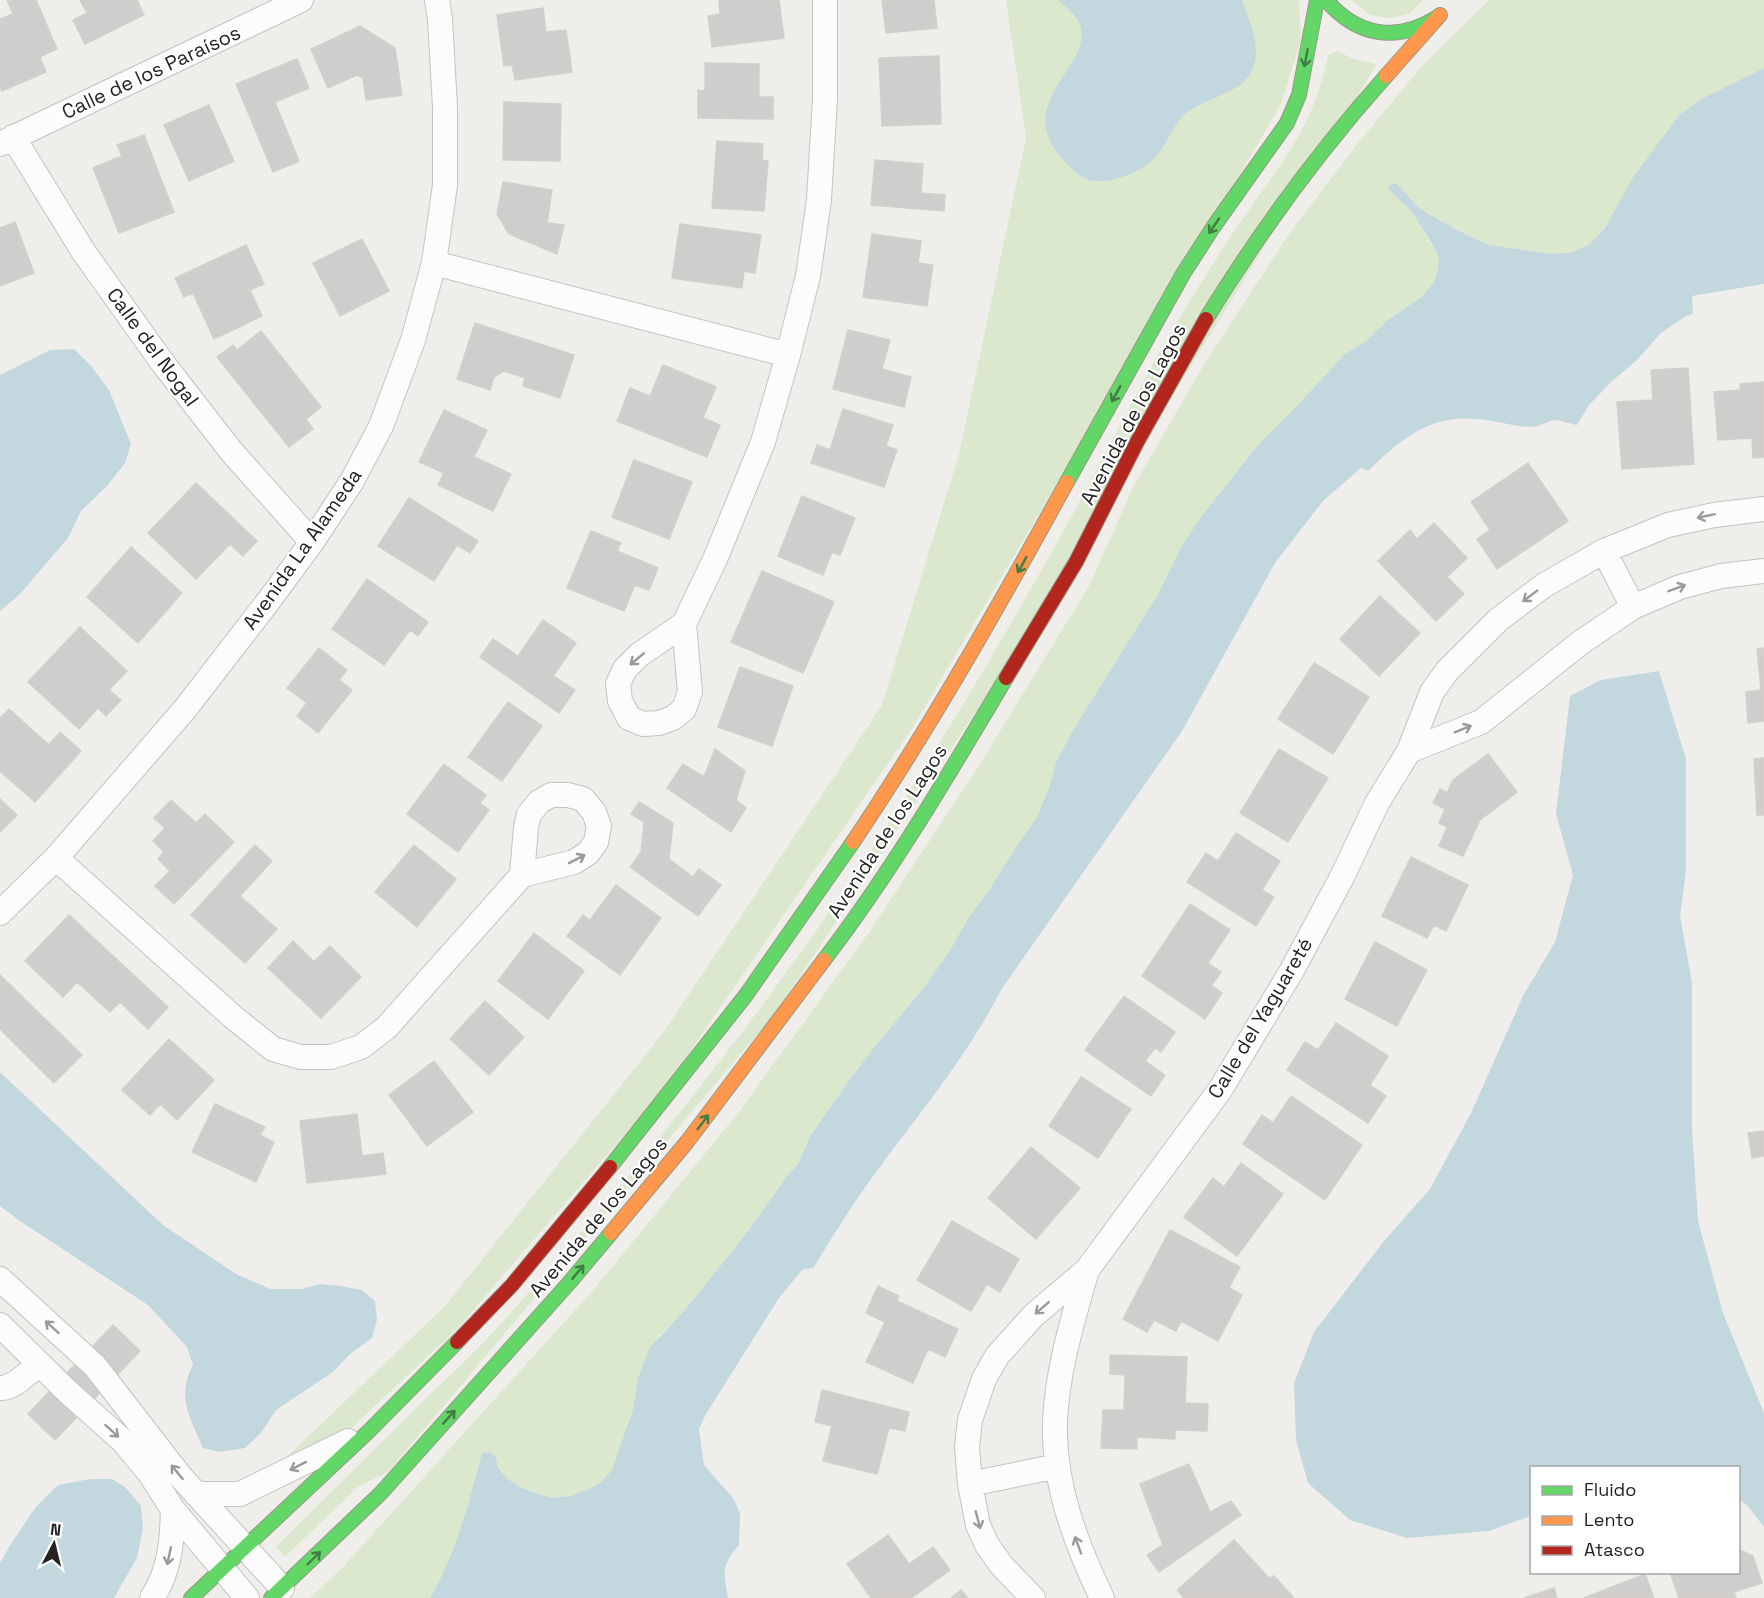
<svg xmlns="http://www.w3.org/2000/svg" width="1764" height="1598" font-family="'Space Grotesk',sans-serif">
<style>
.grass{fill:#dce8ce}
.water{fill:#c3d8de}
.building{fill:#d0cecc;stroke:#d2d0cd;stroke-width:1.5}
.lines{fill:none;stroke-linecap:round;stroke-linejoin:round}
.street-casing{stroke:#c3c3c1;stroke-width:26}
.fast-casing{stroke:#969885;stroke-width:16}
.slow-casing{stroke:#969885;stroke-width:16}
.jam-casing{stroke:#969885;stroke-width:16}
.street{stroke:#fdfcfc;stroke-width:24}
.fast{stroke:#63d668;stroke-width:14}
.slow{stroke:#ff974d;stroke-width:14}
.jam{stroke:#b3261e;stroke-width:14}
.oneway{stroke:#427c45}
.oneway2{stroke:#9a9a9a}
.labels{text-anchor:middle;stroke-width:4.5;stroke-linejoin:round;paint-order:stroke}
.street-label{font-size:20px;fill:#222;stroke:#fff}
</style>
<rect width="100%" height="100%" fill="#f0eeeb"/>
<!-- grass -->
<path class="grass" d="M1006,0h293l2,41 -21,65 -367,621 -246,358 -209,243 -113,106 -70,34 170,-162 218,-273 219,-328 77,-251 67,-316z
M1351,0h72l-14,14 -19,4 -20,-3z
M1489,0h275v68l-61,30 -24,17 -46,62 -28,51 -15,16 -17,9 -22,1 -62,-9 -30,-14 -39,-22 -24,-25 -3,10 18,17 28,46 -1,11 -4,14 -11,14 -34,23 -24,23 -20,12 -55,59 -32,32 -57,72 -20,30 -23,47 -85,136 -17,32 -6,26 -13,29 -21,30 -29,46 -18,24 -20,35 -24,34 -53,64 -21,28 -41,58 -12,28 -11,12 -41,58 -62,77 -26,26 -20,41 -5,31 -21,61 -11,12 -12,7 -19,7 -19,2 -30,-10 -13,-9 -10,-11 -2,-11 -6,-5 -8,1c-14,52 -25,99 -52,145h-120l32,-30 253,-280 143,-175 134,-185 106,-161 111,-181 44,-99 73,-126 87,-133 66,-86 63,-76z
M1337,51l17,8 23,5 -377,612 -224,336 -388,460 -29,14 -74,71 -9,-10c48,-48 96,-95 144,-143 27,-26 54,-51 79,-78 123,-137 240,-282 344,-434 82,-120 156,-245 226,-371 30,-54 57,-109 87,-163 28,-48 57,-96 88,-141 40,-58 70,-91 84,-162z"/>
<!-- water -->
<path class="water" d="M1058,0h184c8,24 22,50 8,74 -11,20 -48,25 -65,40 -12,11 -18,29 -28,42 -15,17 -58,35 -78,19 -87,-71 26,-109 -2,-156 -4,-7 -13,-13 -19,-19z
M1764,68v216l-72,12 1,18 -7,2 -25,17 -24,27 -25,21 -23,24 -12,20c-7,-1 -16,-5 -22,-5 -8,1 -15,7 -23,7 -18,0 -37,-7 -55,-8 -48,-5 -77,21 -109,52l-7,-3 -38,33 -48,62 -93,168 -181,259c-35,69 -85,127 -130,189 -21,29 -39,59 -58,89l-11,2 -23,28 -73,116 -7,15 5,36 29,33 7,15 -1,32c-19,22 -15,26 -11,53h-298c27,-47 38,-93 52,-145l8,-1 6,5 2,11 10,11 13,9 30,10 19,-2 19,-7 12,-7 11,-12 21,-61 5,-31 12,-31 34,-36 62,-77 41,-58 11,-12 12,-28 41,-58 21,-28 53,-64 24,-34 20,-35 18,-24 29,-46 21,-30 12,-29 7,-26 17,-32 85,-136 23,-47 20,-30 57,-72 32,-32 55,-59 20,-12 24,-23 34,-23 11,-14 4,-14 1,-11 -7,-13 -21,-33 -23,-22 2,-4 6,-2 24,26 39,22 30,14 62,9 22,-2 17,-8 15,-16 28,-51 46,-62 24,-17z
M74,349l17,17 18,24 22,54 -6,19 -17,22 -27,26 -13,27 -48,56 -20,17v-236l50,-25z
M1659,671l27,88v112l-6,45 12,67v146l6,92 25,92 41,100v114l-17,-22 -8,-5 -1,-32h-206l-1,48 -42,15 -82,7 -57,-18 -42,-37 -12,-43 -2,-57 20,-51 70,-91 46,-52 41,-76 52,-117 32,-54 18,-67 -17,-61 14,-118 31,-16z
M0,1072l163,153 73,49 35,15h30l19,-5 21,2 21,4 13,11 2,19 -5,18 -22,16 -17,18 -57,38 -15,23 -16,15 -26,4 -16,-4c-13,-31 -27,-51 -10,-83l-6,-18 -39,-42 -128,-84 -20,-15z
M90,1479h22l13,8 16,19 2,22 -6,30 -23,40h-114v-35l9,-16 26,-39 23,-23z"/>
<!-- building -->
<path class="building" d="M7,0h29l21,49 -17,8 6,15 -44,19 -2,-4v-68l13,-5z
M80,0h57l7,15 -59,29 -12,-24 14,-7z
M719,0h60l5,38 -72,9 -4,-31 12,-2z
M882,0h52l3,28 -51,5z
M543,8l3,24 20,-2 6,42 -57,8 -3,-15 -8,1 -7,-51z
M360,26l35,22 7,47 -36,5 -3,-22 -6,-3 -29,13 -17,-39z
M939,56l2,68 -59,2 -3,-68z
M297,59l12,29 -34,14 24,59 -26,11 -37,-88z
M705,63l54,1v33h14v22l-75,-1v-28l7,1z
M504,102l57,2 -1,57 -57,-1z
M209,105l25,56 -45,20 -25,-56z
M144,135l30,77 -55,21 -26,-65 29,-12 -5,-11z
M717,141l46,3 -1,16 6,1 -4,50 -52,-3z
M875,160l48,4 -2,29 24,2 -1,16 -73,-6z
M503,182l49,8 -5,33 17,2 -7,29 -48,-20 -12,-20z
M15,222l19,51 -34,13v-58z
M680,224l81,11 -6,38 -11,-2 -2,17 -70,-10z
M872,234l49,7 -3,22 15,2 -6,41 -64,-9z
M362,239l27,52 -49,25 -27,-53z
M246,245l18,39 -14,6 12,26 -48,23 -21,-46 -9,4 -9,-19z
M475,323l99,32 -14,43 -37,-12 2,-8 -21,-7 -10,6 -4,13 -33,-11z
M848,330l42,10 -8,29 29,8 -7,30 -71,-18z
M261,331l60,76 -15,12 7,10 -24,18 -72,-90 16,-12 4,5z
M663,365l53,22 -13,31 17,7 -13,32 -90,-36 13,-33 20,8z
M1688,368l6,96 -72,5 -5,-67 36,-2 -2,-30z
M1764,382v75l-11,1 -1,-20 -34,2 -4,-48 26,-2v-6z
M843,409l50,16 -7,21 11,4 -13,37 -73,-24 6,-18 13,5z
M444,410l43,20 -13,27 37,17 -18,37 -55,-26 6,-12 -25,-11z
M634,460l58,22 -23,57 -57,-22z
M1528,463l40,58 -71,48 -20,-30 13,-9 -19,-28z
M196,483l61,58 -14,15 -13,-12 -34,35 -48,-46z
M802,496l53,22 -15,37 -8,-3 -9,23 -45,-19z
M409,498l69,43 -8,12 -13,-8 -23,36 -56,-35z
M1434,523l33,35 -20,19 17,17 -28,27 -58,-60 32,-31 7,9z
M591,531l30,12 -4,8 41,17 -9,22 -14,-5 -11,26 -57,-23z
M131,547l51,46 -44,50 -51,-46z
M762,571l72,31 -31,71 -72,-31z
M367,579l61,43 -10,14 -8,-6 -26,35 -52,-36z
M1380,596l40,37 -41,43 -39,-37z
M543,620l33,23 -23,33 22,14 -16,23 -79,-56 13,-18 25,17z
M80,627l47,44 -18,19 12,10 -15,16 -8,-8 -19,21 -51,-47z
M319,648l28,22 -8,10 13,10 -34,43 -21,-17 10,-13 -20,-15z
M1764,648v73l-16,2 -2,-31 15,-2 -4,-41z
M1314,663l55,34 -36,57 -55,-35z
M740,667l53,19 -21,60 -54,-19z
M508,702l34,24 -40,55 -34,-24z
M9,709l40,36 11,-13 21,19 -46,51 -35,-31v-53z
M715,749l30,22 -9,29 10,8 -15,24 -64,-44 16,-24 21,13z
M1279,749l49,29 -40,64 -48,-29z
M1488,754l29,38 -37,28 -17,36 -24,-10 8,-19 -8,-4 6,-14 -12,-6 7,-14 7,4 6,-13z
M1764,758v57h-7l-3,-56z
M444,764l42,31 -6,8 9,7 -31,42 -51,-38z
M0,799l17,16 -17,17z
M171,800l25,23 9,-9 29,28 -60,62 -19,-18 15,-15 -12,-12 6,-7 -11,-11 12,-13 -11,-10z
M639,802l34,21 -4,36 24,18 6,-8 22,16 -23,31 -68,-49 11,-15 3,-30 -13,-8z
M1236,833l44,28 -18,29 12,7 -18,29 -69,-44 19,-29 12,8z
M255,845l17,16 -32,35 37,33 -32,34 -54,-48z
M414,845l42,34 -39,48 -42,-35z
M1411,857l57,28 -22,46 -12,-6 -7,13 -45,-22z
M616,885l45,33 -41,57 -53,-39 16,-21 7,5z
M1190,904l40,26 -22,33 13,9 -10,14 11,7 -17,26 -63,-43z
M69,915l99,92 -20,22 -28,-27 -10,10 -33,-30 -14,15 -38,-36z
M534,933l50,38 -36,48 -50,-38z
M293,941l21,21 16,-16 31,31 -40,41 -53,-50z
M1375,942l52,28 -30,56 -52,-27z
M0,975l82,80 -28,28 -54,-54z
M1124,996l51,36 -14,20 -6,-4 -10,13 20,14 -14,21 -66,-46z
M485,1001l39,36 -35,38 -39,-36z
M1336,1023l52,33 -18,29 16,11 -18,27 -81,-53 18,-28 13,8z
M169,1039l45,41 -37,40 -17,-16 -10,11 -28,-25z
M434,1061l39,51 -46,34 -38,-51z
M1081,1077l50,32 -33,49 -49,-32z
M1291,1096l71,49 -37,55 -82,-56 19,-29 11,8z
M215,1104l50,23 -5,8 14,7 -18,40 -64,-30z
M357,1114l5,42 21,-3 3,21 -79,9 -7,-62z
M1764,1131v25l-12,2 -4,-25z
M1031,1147l49,41 -44,51 -48,-41z
M1241,1163l42,31 -46,62 -53,-39 29,-39 11,9z
M952,1221l67,38 -19,33 -13,-8 -16,27 -54,-31z
M1170,1230l70,37 -11,21 13,7 -24,46 -37,-20 -5,10 -22,-11 -7,12 -24,-13z
M878,1286l21,10 -2,5 61,28 -13,28 -17,-8 -15,34 -47,-21 19,-40 -19,-9z
M113,1325l27,26 -85,89 -27,-26z
M1110,1355l77,2 -2,46 23,1 -1,27 -32,-1v9l-38,-2v12l-36,-1 2,-38h21l1,-35 -15,-1z
M822,1390l87,22 -4,19 -16,-3 -12,46 -54,-13 9,-35 -17,-4z
M1189,1464l21,48 21,-11 10,14 -82,57 -12,-17 16,-10 -23,-61z
M888,1535l21,29 24,-17 17,23 -39,28h-40l-24,-34z
M1234,1540l35,38 5,-2 20,22h-110l-7,-8z
M1738,1549l15,7 9,27 -28,9 2,6h-57l-9,-26h68z
M1645,1574l9,24h-70z
M1554,1588l3,10h-33z
M961,1590l7,8h-17z"/>
<g class="lines">
<!-- street casing -->
<g class="street-casing">
<path id="street" d="M13,137l70,114 79,111 69,89 81,91
M0,144l301,-144
M434,263l354,92
M1604,551l29,56
M684,624l6,68 -6,17 -11,9 -14,5 -16,1 -14,-6 -9,-17 -2,-17 7,-15 14,-14 45,-31 32,-67 47,-115 25,-87 20,-79 11,-76 6,-101v-99
M1409,751l72,-29 99,-79 53,-36 47,-20 41,-11 43,-5
M56,858l177,159 40,32 28,8h30l30,-10 25,-19 136,-153 52,-13 14,-9 8,-11 3,-16 -5,-14 -11,-13 -15,-4h-17l-12,7 -10,12 -3,13 -4,48
M0,913l56,-55 129,-149 82,-106 45,-61 40,-61 29,-55 32,-86 21,-77 11,-78v-78l-5,-88 -3,-19
M1087,1270c-14,49 -30,100 -32,152 -2,62 21,122 47,176
M0,1279l95,87 85,110 102,112
M0,1325l68,67 55,49 28,34 22,35 74,88
M0,1388c14,1 28,-16 39,-24
M970,1484l88,-18
M196,1494h44l108,-53
M152,1598c18,-27 20,-56 21,-88
M1033,1598l-31,-32 -15,-21 -9,-20 -8,-41 -3,-37 3,-27 14,-41 13,-23 37,-41 53,-45 133,-180 71,-118 51,-95 35,-74 32,-52 23,-59 15,-21 51,-51 45,-34 61,-35 64,-26 46,-10 50,-6"/>
</g>
<!-- fast casing -->
<g class="fast-casing">
<path id="fast" d="M1326,0c31,36 70,43 110,18
M1206,319c53,-86 112,-167 180,-243
M1067,482l116,-208 31,-48 73,-103 12,-28 18,-95
M824,960c68,-89 125,-186 182,-282
M610,1167l136,-172 107,-153
M191,1598l178,-167 88,-89
M271,1598l110,-105 188,-210 42,-50"/>
</g>
<!-- slow casing -->
<g class="slow-casing">
<path id="slow" d="M1386,76l54,-61
M853,842c78,-116 147,-238 214,-360
M611,1233l76,-91 137,-182"/>
</g>
<!-- jam casing -->
<g class="jam-casing">
<path id="jam" d="M1006,678l70,-116 61,-120 69,-123
M457,1342l55,-57 98,-118"/>
</g>
<!-- street -->
<use href="#street" class="street"/>
<!-- fast -->
<use href="#fast" class="fast"/>
<!-- slow -->
<use href="#slow" class="slow"/>
<!-- jam -->
<use href="#jam" class="jam"/>
</g>
<!-- one-way arrows -->
<defs><path id="oneway-shaft" d="M-6 0H5M1.5-3L5.5 0L1.5 3" fill="none" stroke-width="1.6" stroke-linecap="round" stroke-linejoin="round" transform="scale(1.5)"/></defs>
<g class="oneway">
<use href="#oneway-shaft" transform="translate(1306 58) rotate(101)"/>
<use href="#oneway-shaft" transform="translate(1214 226) rotate(124)"/>
<use href="#oneway-shaft" transform="translate(1116 394) rotate(119)"/>
<use href="#oneway-shaft" transform="translate(1022 565) rotate(119)"/>
<use href="#oneway-shaft" transform="translate(703 1122) rotate(-53)"/>
<use href="#oneway-shaft" transform="translate(578 1272) rotate(-50)"/>
<use href="#oneway-shaft" transform="translate(449 1417) rotate(-48)"/>
<use href="#oneway-shaft" transform="translate(314 1558) rotate(-44)"/>
</g>
<g class="oneway2">
<use href="#oneway-shaft" transform="translate(1706 516) rotate(168)"/>
<use href="#oneway-shaft" transform="translate(1677 588) rotate(-21)"/>
<use href="#oneway-shaft" transform="translate(1530 596) rotate(143)"/>
<use href="#oneway-shaft" transform="translate(637 659) rotate(140)"/>
<use href="#oneway-shaft" transform="translate(1463 729) rotate(-22)"/>
<use href="#oneway-shaft" transform="translate(577 859) rotate(-27)"/>
<use href="#oneway-shaft" transform="translate(1042 1308) rotate(139)"/>
<use href="#oneway-shaft" transform="translate(52 1327) rotate(-138)"/>
<use href="#oneway-shaft" transform="translate(112 1431) rotate(42)"/>
<use href="#oneway-shaft" transform="translate(298 1466) rotate(153)"/>
<use href="#oneway-shaft" transform="translate(177 1472) rotate(-129)"/>
<use href="#oneway-shaft" transform="translate(978 1520) rotate(75)"/>
<use href="#oneway-shaft" transform="translate(1078 1545) rotate(-110)"/>
<use href="#oneway-shaft" transform="translate(169 1556) rotate(102)"/>
</g>
<g class="labels">
<!-- street labels -->
<g class="street-label">
<text transform="translate(151 72) rotate(-25)" y="7">Calle de los Paraísos</text>
<text transform="translate(153 347) rotate(54)" y="7">Calle del Nogal</text>
<text transform="translate(1133 414) rotate(-62)" y="7">Avenida de los Lagos</text>
<text transform="translate(302 549) rotate(-55)" y="7">Avenida La Alameda</text>
<text transform="translate(887 831) rotate(-57)" y="7">Avenida de los Lagos</text>
<text transform="translate(1260 1018) rotate(-59)" y="7">Calle del Yaguareté</text>
<text transform="translate(598 1217) rotate(-50)" y="7">Avenida de los Lagos</text>
</g>
</g>
<!-- legend -->
<rect x="1530" y="1466" width="210" height="108" fill="#ffffff" stroke="#a7a7a7" stroke-width="1.5"/>
<rect x="1542" y="1486" width="30" height="9" fill="#63d668" stroke="#a7a7a7" stroke-width="1.5"/>
<text x="1584" y="1496" font-size="18" fill="#222222">Fluido</text>
<rect x="1542" y="1516" width="30" height="9" fill="#ff974d" stroke="#a7a7a7" stroke-width="1.5"/>
<text x="1584" y="1526" font-size="18" fill="#222222">Lento</text>
<rect x="1542" y="1546" width="30" height="9" fill="#b3261e" stroke="#a7a7a7" stroke-width="1.5"/>
<text x="1584" y="1556" font-size="18" fill="#222222">Atasco</text>
<!-- north arrow -->
<g transform="translate(54 1544) rotate(7)" stroke="#ffffff" stroke-width="4.5" paint-order="stroke">
<path d="M0-4.5L10 22L0 15L-10 22Z" fill="#222222"/>
<text y="-9" font-size="16" font-weight="bold" text-anchor="middle" fill="#222222">N</text>
</g>
</svg>
